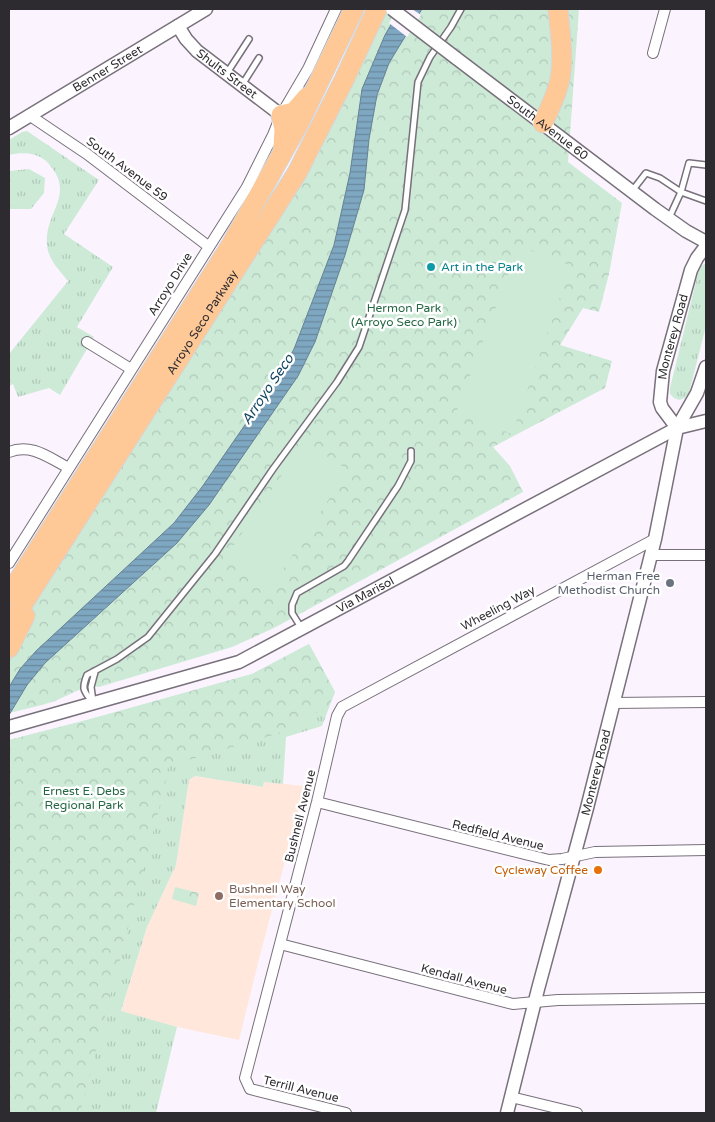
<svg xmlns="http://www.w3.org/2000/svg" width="715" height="1122" font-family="'Varela Round',sans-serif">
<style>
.education{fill:#ffe7dc}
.grass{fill:url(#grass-tufts)}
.park{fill:url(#park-crowns)}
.pitch{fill:#cdead7}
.water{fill:url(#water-rules);stroke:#668296}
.pier{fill:#fbf4fe}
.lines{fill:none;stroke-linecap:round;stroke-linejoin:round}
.service-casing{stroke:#78707b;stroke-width:8}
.minor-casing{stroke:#78707b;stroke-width:12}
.tertiary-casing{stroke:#78707b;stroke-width:15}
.motorway-casing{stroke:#d5d5d6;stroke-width:21}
.service{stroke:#fff;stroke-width:5}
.minor{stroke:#fff;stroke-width:10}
.tertiary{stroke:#fff;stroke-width:12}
.motorway{stroke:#fec997;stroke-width:19}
.tertiary-bridge-casing{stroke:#78707b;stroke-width:15;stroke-linecap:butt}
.tertiary-bridge{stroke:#fff;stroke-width:12}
.culture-dot{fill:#0f9aa8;stroke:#fff;stroke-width:2}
.worship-dot{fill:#6b7280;stroke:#fff;stroke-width:2}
.food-dot{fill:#e8710a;stroke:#fff;stroke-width:2}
.education-dot{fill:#8d6e63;stroke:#fff;stroke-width:2}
.labels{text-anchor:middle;stroke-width:5;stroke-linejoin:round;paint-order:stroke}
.street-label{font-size:12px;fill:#2e2b30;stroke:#fff}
.culture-label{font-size:12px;fill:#0d838f;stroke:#fff;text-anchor:start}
.park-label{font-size:12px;fill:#256744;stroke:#fff}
.worship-label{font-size:12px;fill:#5b616d;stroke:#fff;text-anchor:end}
.food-label{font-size:12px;fill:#c56008;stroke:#fff;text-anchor:end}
.education-label{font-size:12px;fill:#785e54;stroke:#fff;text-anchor:start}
.water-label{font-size:14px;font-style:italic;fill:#124661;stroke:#fff}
</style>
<defs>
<pattern id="grass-tufts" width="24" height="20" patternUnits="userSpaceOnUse" patternTransform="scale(1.25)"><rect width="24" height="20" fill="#cdead7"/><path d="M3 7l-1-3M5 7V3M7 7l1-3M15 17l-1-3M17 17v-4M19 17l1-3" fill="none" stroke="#b0c9b9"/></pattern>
<pattern id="park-crowns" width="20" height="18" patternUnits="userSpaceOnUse" patternTransform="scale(1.25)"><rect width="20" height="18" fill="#cdead7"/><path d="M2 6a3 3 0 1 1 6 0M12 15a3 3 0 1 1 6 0" fill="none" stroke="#b0c9b9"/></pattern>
<pattern id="water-rules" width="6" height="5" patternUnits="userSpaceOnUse" patternTransform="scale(1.25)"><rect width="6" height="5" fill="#7ea7c1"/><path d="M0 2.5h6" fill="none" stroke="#68889d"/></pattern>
</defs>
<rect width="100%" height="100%" fill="#fbf4fe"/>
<!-- education -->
<path class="education" d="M195,776l68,11 1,-5 41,4 -46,173 -20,81 -62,-13 -56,-15 26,-85 29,-62 13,-85z"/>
<!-- grass -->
<path class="grass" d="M27,131l72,49 -35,54 49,33 -36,60 17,10 -34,58 -11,-7 -31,9 -5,-13 -4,2v-32l59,-73c-9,-11 -20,-22 -21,-36 -3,-34 30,-50 1,-82 -10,-11 -26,-11 -39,-8v-15l13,-8z
M29,169l16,9 -1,15 -13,16h-22v-38z
M706,263v63l-17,67 -4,5 -6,2 -5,-2 -4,-4v-6l29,-119 2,-3z
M309,644l26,48 -13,34 -36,11 -3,47 -19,-2 -1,5 -68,-11 -6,4 -13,85 -29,62 -26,84 56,16 -21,86h-147v-373l78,-20 165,-46z"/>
<!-- park -->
<path class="park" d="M388,9h191l-11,153 54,41 -13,71 -10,38 -16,-4 -23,37 52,16 -7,27 -112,59 17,19 13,26 -249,136 -42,19 -133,40c-14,-3 -31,9 -44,14 -15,5 -31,8 -46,12v-53l35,-79 272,-422 21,-48z
M309,644l26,48 -6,14 -52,28 -109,32 -3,20 -85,327h-71v-373l78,-20 165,-46z
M175,887l24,6 -3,13 -24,-7z"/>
<!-- pitch -->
<path class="pitch" d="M519,246l52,20 -59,168 -56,-21z
M305,442l43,28 -77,118 -45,-32z"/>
<!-- water -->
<path class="water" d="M400,9h22l-33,54 -12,32 -8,44 -5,51 -19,65 -30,87 -17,34 -89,129 -32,38 -132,120 -18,22 -18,30v-28l11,-18 16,-18 138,-128 28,-36 81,-117 11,-21 40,-104 16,-72 12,-84 23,-54z"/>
<!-- pier -->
<path class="pier" d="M397,9h15l9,6 -14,22 -18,-14z"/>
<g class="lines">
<!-- service casing -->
<g class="service-casing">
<path id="service" d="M227,73l22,-34
M242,85l17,-27
M706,165l-17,-2 -8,29 25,9
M632,191l14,-18 14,5 21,14 -12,26
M302,629l-10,-16v-8l5,-12 47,-27 4,-5 50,-75 13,-25v-10
M93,701l-2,-14 4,-15
M93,703c-9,-12 -12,-13 -6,-28l30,-16 31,-22 67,-83 58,-85 64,-87 22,-35 46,-137 13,-128 12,-25 21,-30 10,-18"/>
</g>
<!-- minor casing -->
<g class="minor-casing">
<path id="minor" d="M653,53l12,-44
M29,115l58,39 121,92
M87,342l44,27
M9,452c23,-9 40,6 60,16
M651,555h55
M9,563l238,-376 26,-52 8,-20 27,-46 28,-60
M613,703l93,-1
M317,802l232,58 13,-1 33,-7 111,-2
M280,944l233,60 45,-4 148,-2
M511,1097l66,16
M346,1113l-96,-24 -5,-11 72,-276 20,-86 5,-9 313,-168"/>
</g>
<!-- tertiary casing -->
<g class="tertiary-casing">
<g id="tertiary">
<path id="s1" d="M178,26l8,13 11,12 84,64"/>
<path id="s2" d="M456,58l199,151 31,22 20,11"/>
<path id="s3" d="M9,128l197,-119"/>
<path id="s4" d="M677,428l-15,-20 -2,-6 3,-31 28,-101 6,-12 9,-12"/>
<path id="s5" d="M9,727l230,-65 438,-234 29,-7"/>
<path id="s6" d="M507,1113l31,-124 49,-181 68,-269 22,-111 20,-35 9,-26"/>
</g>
</g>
<!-- motorway casing -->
<g class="motorway-casing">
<g id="motorway">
<path d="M543,123c6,-14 14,-28 17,-44 4,-23 0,-47 -2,-70"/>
<path d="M283,148l1,-19 -3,-14 13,-3 13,-15"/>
<path d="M9,595l222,-350 67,-120 56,-116"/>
<path id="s7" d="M9,626l288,-453 47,-93 33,-71"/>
<path d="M9,648l16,-32"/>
</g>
</g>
<!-- service -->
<use href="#service" class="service"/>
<!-- minor -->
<use href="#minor" class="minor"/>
<!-- tertiary -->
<use href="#tertiary" class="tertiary"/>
<!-- motorway -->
<use href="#motorway" class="motorway"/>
<!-- tertiary-bridge casing -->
<g class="tertiary-bridge-casing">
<path id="tertiary-bridge" d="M392,9l64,49"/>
</g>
<!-- tertiary-bridge -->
<use href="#tertiary-bridge" class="tertiary-bridge"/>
</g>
<!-- markers -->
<circle class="culture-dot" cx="431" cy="267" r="5"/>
<circle class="worship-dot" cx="670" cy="583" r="5"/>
<circle class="food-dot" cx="598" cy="870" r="5"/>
<circle class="education-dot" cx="219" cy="896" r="5"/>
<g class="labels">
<!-- street labels -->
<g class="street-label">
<text dy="4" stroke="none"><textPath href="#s3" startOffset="115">Benner Street</textPath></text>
<text dy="4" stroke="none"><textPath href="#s1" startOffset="69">Shults Street</textPath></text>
<text dy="4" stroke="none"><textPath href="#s2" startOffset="115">South Avenue 60</textPath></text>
<text transform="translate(127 169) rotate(37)" y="4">South Avenue 59</text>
<text transform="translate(170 284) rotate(-58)" y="4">Arroyo Drive</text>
<text dy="4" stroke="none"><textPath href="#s7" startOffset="360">Arroyo Seco Parkway</textPath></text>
<text dy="4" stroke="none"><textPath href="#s4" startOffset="98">Monterey Road</textPath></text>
<text dy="4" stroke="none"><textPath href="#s5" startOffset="382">Via Marisol</textPath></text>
<text transform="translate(498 608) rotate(-28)" y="4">Wheeling Way</text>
<text dy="4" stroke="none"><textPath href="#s6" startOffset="352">Monterey Road</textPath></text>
<text transform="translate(300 816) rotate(-76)" y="4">Bushnell Avenue</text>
<text transform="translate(498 835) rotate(14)" y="4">Redfield Avenue</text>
<text transform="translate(464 979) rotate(15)" y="4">Kendall Avenue</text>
<text transform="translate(301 1089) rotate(14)" y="4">Terrill Avenue</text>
</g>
<!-- culture labels -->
<g class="culture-label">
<text x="441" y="271">Art in the Park</text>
</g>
<!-- park labels -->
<g class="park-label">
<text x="404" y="312">Hermon Park<tspan x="404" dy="14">(Arroyo Seco Park)</tspan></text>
<text x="84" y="795">Ernest E. Debs<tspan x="84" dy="14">Regional Park</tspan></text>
</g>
<!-- worship labels -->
<g class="worship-label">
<text x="660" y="580">Herman Free<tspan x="660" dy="14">Methodist Church</tspan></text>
</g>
<!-- food labels -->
<g class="food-label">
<text x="588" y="874">Cycleway Coffee</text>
</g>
<!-- education labels -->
<g class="education-label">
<text x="229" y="893">Bushnell Way<tspan x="229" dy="14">Elementary School</tspan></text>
</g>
<!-- water labels -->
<g class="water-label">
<text transform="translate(267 389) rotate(-56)" y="5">Arroyo Seco</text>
</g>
</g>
<!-- border -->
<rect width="715" height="1122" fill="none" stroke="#2e2b30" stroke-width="20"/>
</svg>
